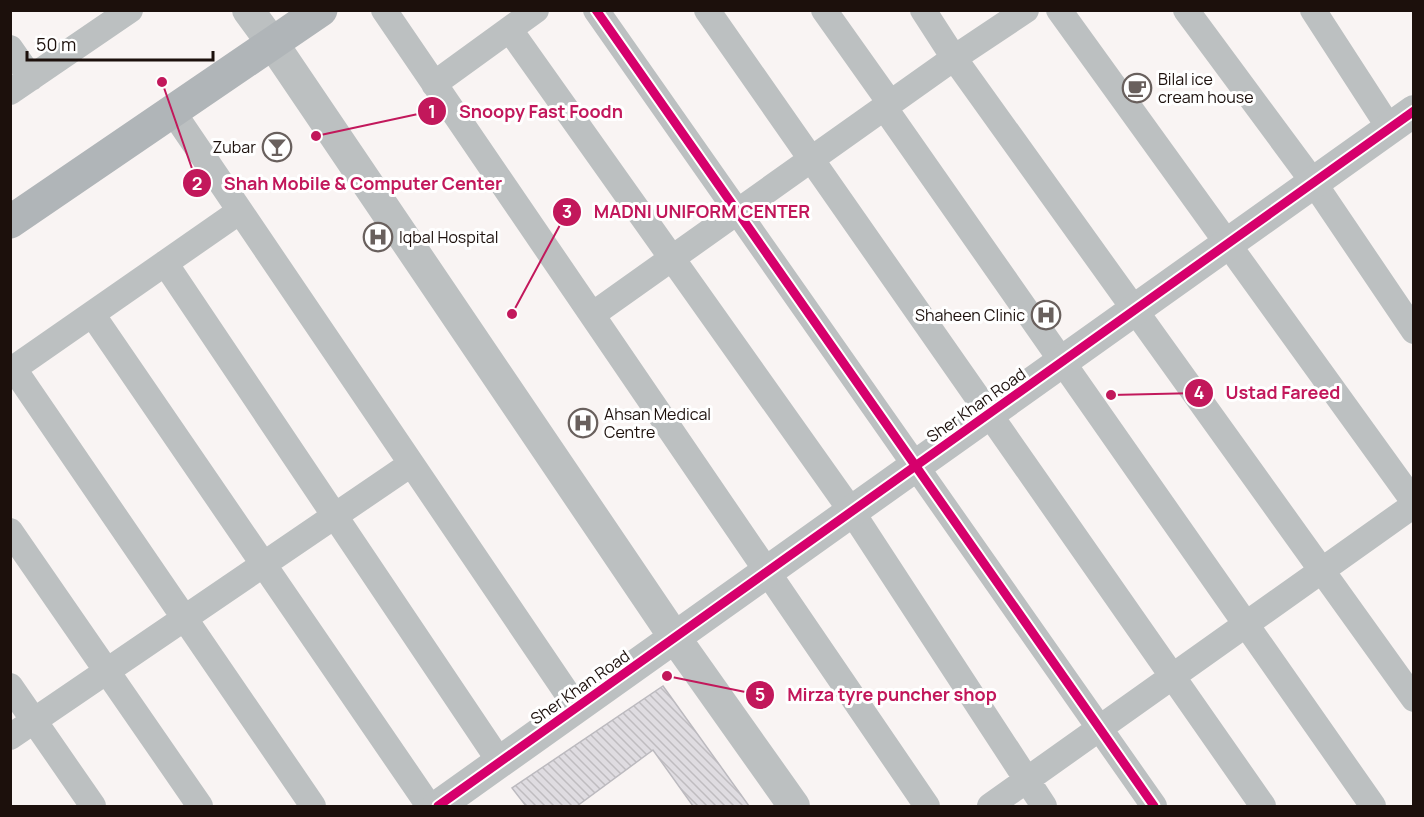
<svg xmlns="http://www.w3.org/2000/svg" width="1424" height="817" font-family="Manrope,sans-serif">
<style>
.building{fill:url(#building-back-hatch);stroke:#bcbabf;stroke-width:1.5}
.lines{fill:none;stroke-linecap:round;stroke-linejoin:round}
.minor{stroke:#bcc0c1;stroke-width:26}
.tertiary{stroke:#bcc0c1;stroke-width:32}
.secondary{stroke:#b0b5b8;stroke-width:33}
.cycleway-casing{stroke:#fff;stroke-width:13}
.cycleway{stroke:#d6006c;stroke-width:9}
.labels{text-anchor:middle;stroke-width:6;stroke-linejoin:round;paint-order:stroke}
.poi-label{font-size:16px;fill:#1c100c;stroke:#fff;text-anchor:start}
.street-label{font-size:16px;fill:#1c100c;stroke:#fff}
.leader{fill:none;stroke:#c2185b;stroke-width:2}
.callout-dot{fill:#c2185b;stroke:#fff;stroke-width:2}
.mark-label{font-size:18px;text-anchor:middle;font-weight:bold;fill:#fff}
.callout-label{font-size:18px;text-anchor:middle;font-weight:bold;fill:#c2185b;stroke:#fff;stroke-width:6;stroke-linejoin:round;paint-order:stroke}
</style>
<defs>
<pattern id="building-back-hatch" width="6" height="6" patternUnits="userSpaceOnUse" patternTransform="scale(1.5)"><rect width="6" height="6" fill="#dfdce1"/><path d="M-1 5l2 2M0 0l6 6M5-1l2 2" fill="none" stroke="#bfbcc0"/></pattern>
</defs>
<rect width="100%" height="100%" fill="#f9f4f3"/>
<!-- building -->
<path class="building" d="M663,686l86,120h-56l-40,-56 -76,56h-51l-14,-18z"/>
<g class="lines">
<!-- minor -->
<path class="minor" d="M384,10l543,796
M596,10l558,796
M707,10l556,796
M824,10l66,93
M923,10l31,48 460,641
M1059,10l355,492
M1186,10l128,173 100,148
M1313,10l77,119
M510,30l342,482 192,294
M10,48l21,30
M434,84l102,-74
M10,92l120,-82
M884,107l489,699
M173,112l404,596
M165,263l335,499
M92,314l337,492
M592,315l362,-257 72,-48
M14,369l299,437
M10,371l230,-160
M10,531l190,275
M10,686l83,120
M10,737l401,-273
M990,806l424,-301"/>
<!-- tertiary -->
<path class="tertiary" d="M248,10l25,34 402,594 119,168
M438,806l976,-695"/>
<!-- secondary -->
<path class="secondary" d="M10,222l311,-212"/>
<!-- cycleway casing -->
<g class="cycleway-casing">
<path id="cycleway" d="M596,10l558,796
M438,806l976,-695"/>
</g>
<!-- cycleway -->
<use href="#cycleway" class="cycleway"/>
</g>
<!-- icons -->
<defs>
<g id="cafe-ring" transform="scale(1.5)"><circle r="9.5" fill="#fff" stroke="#69605d" stroke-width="1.5"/><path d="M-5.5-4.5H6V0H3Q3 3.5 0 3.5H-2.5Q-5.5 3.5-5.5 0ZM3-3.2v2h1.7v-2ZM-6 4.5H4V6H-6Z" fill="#69605d"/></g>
<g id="bar-ring" transform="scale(1.5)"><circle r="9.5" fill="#fff" stroke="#69605d" stroke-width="1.5"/><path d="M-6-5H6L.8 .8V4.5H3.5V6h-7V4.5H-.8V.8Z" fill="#69605d"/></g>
<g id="hospital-ring" transform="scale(1.5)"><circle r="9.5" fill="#fff" stroke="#69605d" stroke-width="1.5"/><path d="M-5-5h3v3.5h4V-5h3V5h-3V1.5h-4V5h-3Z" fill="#69605d"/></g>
</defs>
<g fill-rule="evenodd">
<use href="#cafe-ring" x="1137" y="88"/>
<use href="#bar-ring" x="277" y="147"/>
<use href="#hospital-ring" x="378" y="237"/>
<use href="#hospital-ring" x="1046" y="315"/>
<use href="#hospital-ring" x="583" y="423"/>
</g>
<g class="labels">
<!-- poi labels -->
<g class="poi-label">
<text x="1158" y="85">Bilal ice<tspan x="1158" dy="18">cream house</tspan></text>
<text x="256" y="153" text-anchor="end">Zubar</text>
<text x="399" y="243">Iqbal Hospital</text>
<text x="1025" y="321" text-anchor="end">Shaheen Clinic</text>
<text x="604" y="420">Ahsan Medical<tspan x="604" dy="18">Centre</tspan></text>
</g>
<!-- street labels -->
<g class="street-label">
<text transform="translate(976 405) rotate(-35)" y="6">Sher Khan Road</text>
<text transform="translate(580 687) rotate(-35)" y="6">Sher Khan Road</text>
</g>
</g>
<!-- callouts -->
<path class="leader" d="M316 136L432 111M162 82L197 183M512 314L567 212M1111 395L1199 393M667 676L760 695"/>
<g class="callout-dot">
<circle cx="316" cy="136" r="6"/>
<circle cx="162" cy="82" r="6"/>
<circle cx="512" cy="314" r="6"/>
<circle cx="1111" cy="395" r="6"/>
<circle cx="667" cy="676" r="6"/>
<circle cx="432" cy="111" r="15"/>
<circle cx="197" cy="183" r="15"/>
<circle cx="567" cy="212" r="15"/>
<circle cx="1199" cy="393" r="15"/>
<circle cx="760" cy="695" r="15"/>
</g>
<g class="mark-label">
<text x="432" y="118">1</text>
<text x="197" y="190">2</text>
<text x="567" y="218">3</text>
<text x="1199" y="399">4</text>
<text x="760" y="701">5</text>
</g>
<g class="callout-label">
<text x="541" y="118">Snoopy Fast Foodn</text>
<text x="363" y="190">Shah Mobile &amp; Computer Center</text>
<text x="702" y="218">MADNI UNIFORM CENTER</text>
<text x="1283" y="399">Ustad Fareed</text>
<text x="892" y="701">Mirza tyre puncher shop</text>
</g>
<!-- border -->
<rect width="1424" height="817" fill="none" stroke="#1c100c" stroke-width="24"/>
<!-- scale -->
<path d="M27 51v9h186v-9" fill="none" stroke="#1c100c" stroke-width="3"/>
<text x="36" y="51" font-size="18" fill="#1c100c" stroke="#ffffff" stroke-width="4.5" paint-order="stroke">50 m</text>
</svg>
